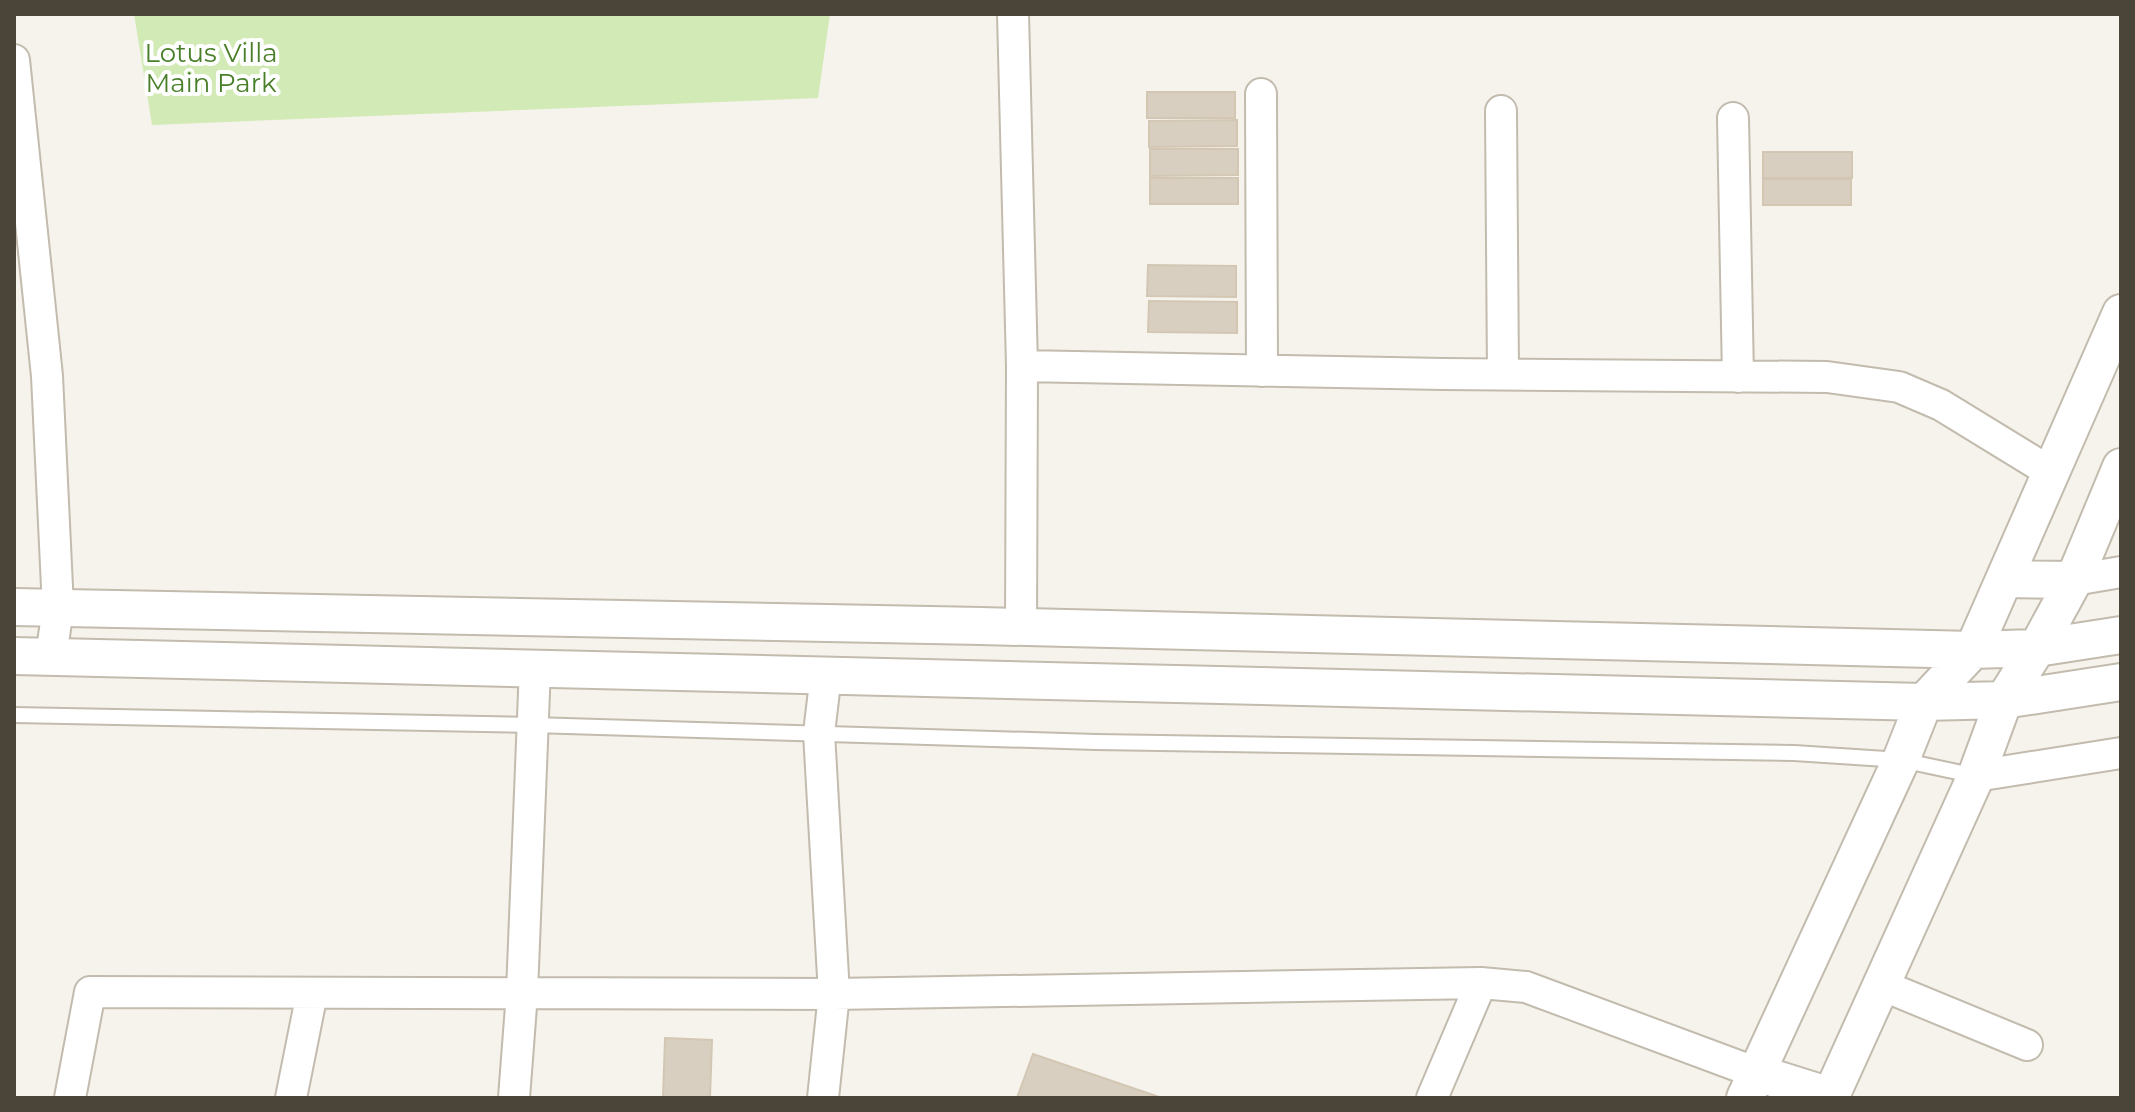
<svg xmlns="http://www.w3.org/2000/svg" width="2135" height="1112" font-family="Montserrat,sans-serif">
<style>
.green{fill:#d2eab5}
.building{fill:#d8cfc1;stroke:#d3c7b4;stroke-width:2}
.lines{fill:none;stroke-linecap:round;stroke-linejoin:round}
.service-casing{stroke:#c2bbae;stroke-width:18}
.minor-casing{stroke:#c2bbae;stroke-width:34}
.tertiary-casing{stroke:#c2bbae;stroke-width:40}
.service{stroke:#fff;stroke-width:14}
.minor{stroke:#fff;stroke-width:30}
.tertiary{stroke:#fff;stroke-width:36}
.labels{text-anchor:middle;stroke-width:8;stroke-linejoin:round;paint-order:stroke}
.park-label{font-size:26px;fill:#4a7f2a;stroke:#fff}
</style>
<rect width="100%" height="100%" fill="#f6f3ec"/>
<!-- green -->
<path class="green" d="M134,14h696l-12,84 -666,27z"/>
<!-- building -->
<path class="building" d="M1147,92h88v26h-88z
M1237,120v26l-88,1v-26z
M1150,149h88v26l-88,1z
M1763,152h89v26h-89z
M1150,178h88v26h-88z
M1763,179h88v26h-88z
M1148,265l88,1v31l-89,-1z
M1149,301l88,1v31l-89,-1z
M665,1038l47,2 -2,58h-47z
M1033,1054l129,44h-145z"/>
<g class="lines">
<!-- service casing -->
<g class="service-casing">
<path id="service" d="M14,715l519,10 563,17 698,11 107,7 75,16"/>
</g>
<!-- minor casing -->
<g class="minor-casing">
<path id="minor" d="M1013,14l9,352 -1,262
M14,60l33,316 11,232 -7,49
M1261,94l1,277
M1501,111l2,263
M1733,118l5,259
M1022,366l422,8 383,3 72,10 42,18 111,68
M2074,580l47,-8
M1976,776l145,-23
M1879,984l148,61
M70,1098l20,-106 744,2 647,-11 45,4 231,86
M291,1098l21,-105
M514,1098l8,-105 13,-326
M823,1098l11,-104 -15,-261 7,-59
M1432,1098l49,-115"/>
</g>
<!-- tertiary casing -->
<g class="tertiary-casing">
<path id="tertiary" d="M2005,579l69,1
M14,607l967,19 992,24 64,-2 84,-13
M14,656l1910,46 80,-2 117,-18
M1757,1073l73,23
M1745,1098l156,-338 23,-58 49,-52 148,-337
M1830,1098l146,-322 28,-76 33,-52 37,-68 47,-113"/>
</g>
<!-- service -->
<use href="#service" class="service"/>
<!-- minor -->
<use href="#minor" class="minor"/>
<!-- tertiary -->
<use href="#tertiary" class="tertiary"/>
</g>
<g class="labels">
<!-- park labels -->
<g class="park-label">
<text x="211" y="62">Lotus Villa<tspan x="211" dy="30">Main Park</tspan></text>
</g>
</g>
<!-- border -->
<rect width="2135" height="1112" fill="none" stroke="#4b4439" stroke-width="32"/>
</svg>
